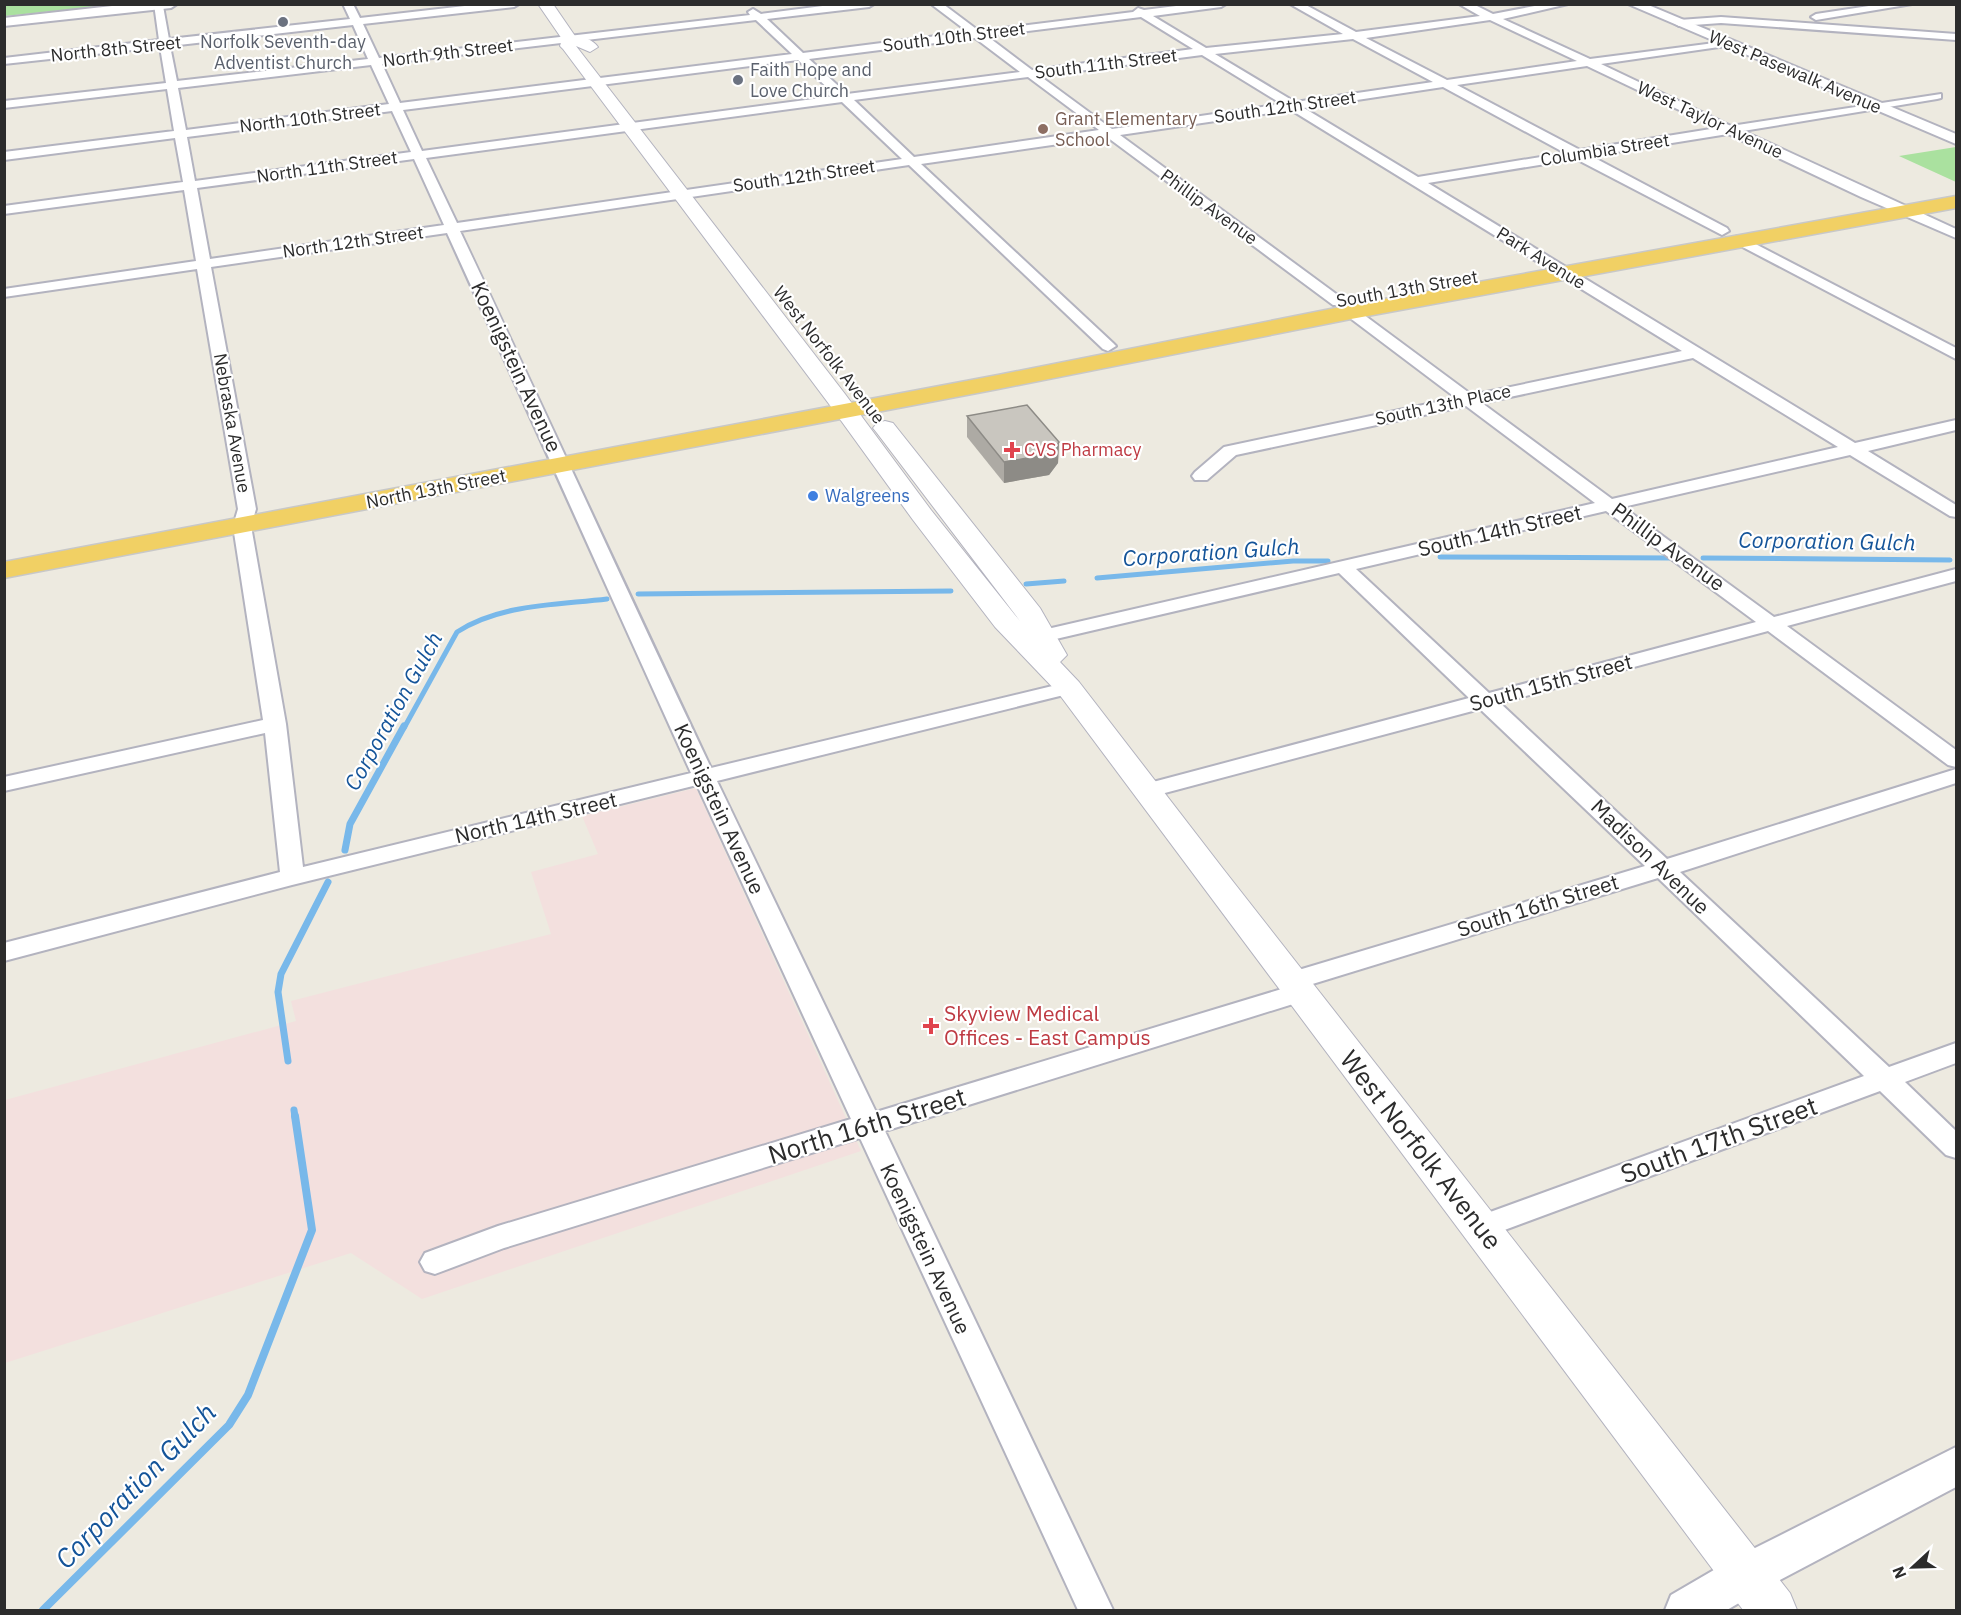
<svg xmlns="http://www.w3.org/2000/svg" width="1961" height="1615" font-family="'IBM Plex Sans',sans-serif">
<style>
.medical{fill:#f3e0de}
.green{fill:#aae19f}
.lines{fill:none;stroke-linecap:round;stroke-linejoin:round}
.stream-far2{stroke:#78b8ea;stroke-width:5}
.stream-far1{stroke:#78b8ea;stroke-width:7}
.stream{stroke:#78b8ea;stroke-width:8}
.minor-casing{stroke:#b3b3bf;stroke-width:4}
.tertiary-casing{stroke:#b3b3bf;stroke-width:4}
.secondary-casing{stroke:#b3b3bf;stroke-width:2}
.trunk-casing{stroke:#c8c8c8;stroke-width:3}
.minor{fill:#fff;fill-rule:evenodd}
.tertiary{fill:#fff;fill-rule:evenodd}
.secondary{fill:#fff;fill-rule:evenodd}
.trunk{fill:#f1d064;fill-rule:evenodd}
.wall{fill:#adaaa4}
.shaded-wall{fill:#8d8b86}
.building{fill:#c9c6bf;stroke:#8d8b86;stroke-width:1.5}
.worship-dot{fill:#6b7280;stroke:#fff;stroke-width:2}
.education-dot{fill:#8d6e63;stroke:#fff;stroke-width:2}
.health-dot{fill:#e0444e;stroke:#fff;stroke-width:2}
.shop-dot{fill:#3f7fe0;stroke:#fff;stroke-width:2}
.labels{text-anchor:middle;stroke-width:4.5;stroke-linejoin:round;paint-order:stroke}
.far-street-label{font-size:18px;fill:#2c2c2c;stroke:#fff}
.far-worship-label{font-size:18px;fill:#5b616d;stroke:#fff}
.far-education-label{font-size:18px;fill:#785e54;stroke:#fff;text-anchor:start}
.far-health-label{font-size:18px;fill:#be3a42;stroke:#fff;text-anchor:start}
.far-shop-label{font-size:18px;fill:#366cbe;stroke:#fff;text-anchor:start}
.street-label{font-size:21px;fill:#2c2c2c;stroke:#fff}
.health-label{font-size:21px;fill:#be3a42;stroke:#fff;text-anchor:start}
.water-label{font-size:22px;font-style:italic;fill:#145499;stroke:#fff}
.near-street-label{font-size:26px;fill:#2c2c2c;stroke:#fff}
.near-water-label{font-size:27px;font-style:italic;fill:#145499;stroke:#fff}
</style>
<rect width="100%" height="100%" fill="#edeae0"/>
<!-- medical -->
<path class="medical" d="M696,788l165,363 -439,148 -71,-46 -346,110v-263l291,-79 -5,-20 260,-67 -20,-62 67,-18 -16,-38z"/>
<!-- green -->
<path class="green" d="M103,5v1l-98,10v-11z
M1956,147v35l-57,-26z"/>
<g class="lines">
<!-- stream-far2 -->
<path class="stream-far2" d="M1440,557l233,1
M1703,558l247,2
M1097,578l196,-17h35
M1026,584l38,-3
M638,594l313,-3
M404,728l53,-96c43,-28 100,-27 150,-33"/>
<!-- stream-far1 -->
<path class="stream-far1" d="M345,850l5,-26 54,-98
M288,1061l-10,-69 3,-18 47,-92
M294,1110l1,7"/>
<!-- stream -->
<path class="stream" d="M43,1610l186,-185 19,-30 64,-165 -17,-114"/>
<!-- minor casing -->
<g class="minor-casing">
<path id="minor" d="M154,4l9,2 6,33 181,-20 -7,-15h10l7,14 122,-14h37l-5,3 -151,17 16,34 371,-43 -2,-3 5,-3 8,5 77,-10h36l-5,3 -102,12 36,34 165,-21 -37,-28h12l36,27 154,-19 5,-4 6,2 48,-6h34l-5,3 -68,9 53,32 137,-14 -53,-30h14l52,28 124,-16 -21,-12h14l20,10 52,-10h23l-65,15 87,40 140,-18v4l-4,1 -125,18 130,62 210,-32v4l-4,1 -194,32 213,98v9l-95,-41 -133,-63 -137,22 136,72 2,3 -7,4 -146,-76 -148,24 427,260 101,-23v10l-88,21 88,54v12l-6,-1 -100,-61 -227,52 151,110 182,-48v12l-169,45 169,124v17l-8,-2 -180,-134 -268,72 167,156 289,-90v14l-276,89 209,195 67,-24v20l-51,19 51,49v27l-10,-3 -66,-64 -389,144 -10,4 -10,-4 -4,-8 4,-8 393,-143 -206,-198 -352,108 7,7 -4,6 -424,132 228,479h-35l-218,-472 -356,110 -69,26 -10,-3 -5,-9 5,-9 73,-27 353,-107 -154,-334 -405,100 -288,76v-18l276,-71 -15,-139 -261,58v-14l259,-57 -30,-194 5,-17 -41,-240 -193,28v-8l192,-28 -12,-71 -180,24v-8l179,-24 -8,-44 -171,22v-8l170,-21 -7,-42 -163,19v-7l162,-18 -6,-36 -156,17v-6l155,-18zM1141,17l52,32 -161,21 -45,-34zM756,20l36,34 -392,49 -18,-39zM1490,20l87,41 -130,19 -81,-42zM353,25l15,34 -191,22 -7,-35zM975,38l45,34 -173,22 -38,-35zM1353,39l80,43 -138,20 -80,-48zM1202,55l80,49 -170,25 -72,-53zM798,60l38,36 -414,55 -19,-41zM371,65l18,39 -203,26 -8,-42zM1587,66l130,62 -137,22 -123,-65zM1028,77l71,53 -185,27 -60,-57zM1443,87l122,66 -147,24 -114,-69zM842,102l60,57 -445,64 -31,-65zM1291,110l391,241 -210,44 -116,-86h-10l-2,3 2,3 110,83 -232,49 -29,25 -3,4 3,4h12l29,-25 230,-49 129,97 -552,127 -7,2 -3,4 3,4 7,2 296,-69 130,125 -331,88 -3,5 3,5 8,2 334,-89 165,157 -363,109 -4,6 7,7 -409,124 -159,-331 359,-89 3,-4 -3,-4 -7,-2 -358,86c-85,-178 -166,-358 -251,-537l449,-66 194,184 5,2 8,-5 -3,-3 -192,-179 186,-27 226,168h10l2,-3 -2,-3 -223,-164zM392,111l19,41 -216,29 -8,-44zM414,159l30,66 -234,34 -13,-71zM447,233c82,179 162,360 244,540l-388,94 -17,-143 -35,-198 5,-17 -45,-242zM1693,358l145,89 -226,52 -130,-96zM1606,511l150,111 -267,71 -133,-124z
M1882,4h30l-96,16 -5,-3 5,-3z
M1721,17l235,17v6l-235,-17 -42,3 -5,-3 5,-3z
M1740,236l216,112v11l-221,-116 -2,-3 2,-3z"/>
</g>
<!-- tertiary casing -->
<g class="tertiary-casing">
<path id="tertiary" d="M130,4h47l-6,4 -167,18v-8z
M1628,4h18l310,130v10z
M1956,1447v40l-195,103 -34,20h-62l6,-15 60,-35z"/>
</g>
<!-- secondary casing -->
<g class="secondary-casing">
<path id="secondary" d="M538,4h15l22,32c10,2 17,3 23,11l-8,5 -14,-6 269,348 86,116 84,105 5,6 -143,-188 -4,-5 4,-5 8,-2 8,2 147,185 27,47 -7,7 19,20 145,188 566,723 7,17h-54l-684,-916 -64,-67 -82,-107 -84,-116 -266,-355 -3,-3 2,-7z"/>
</g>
<!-- trunk casing -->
<g class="trunk-casing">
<path id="trunk" d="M1956,196v12l-605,111 -353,70 -994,189v-16l994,-187 353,-70z"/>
</g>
<!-- minor -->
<use href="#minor" class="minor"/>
<!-- tertiary -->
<use href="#tertiary" class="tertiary"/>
<!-- secondary -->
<use href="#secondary" class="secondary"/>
<!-- trunk -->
<use href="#trunk" class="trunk"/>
</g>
<!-- wall -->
<path class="wall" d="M967,416l92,26 -1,21 -9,12 -45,8 -37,-46z"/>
<!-- shaded-wall -->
<path class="shaded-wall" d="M1059,442l-1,21 -9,12 -45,8v-21z"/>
<!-- building -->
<path class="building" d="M1027,405l32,37 -9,12 -46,8 -37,-46z"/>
<!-- markers -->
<g class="worship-dot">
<circle cx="283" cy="22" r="6"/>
<circle cx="738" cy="80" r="6"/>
</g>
<circle class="education-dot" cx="1043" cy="129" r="6"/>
<g class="health-dot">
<path d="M1009 441h6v6h6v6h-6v6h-6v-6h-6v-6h6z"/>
<path d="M928 1017h6v6h6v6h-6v6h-6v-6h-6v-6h6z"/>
</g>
<circle class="shop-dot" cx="813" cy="496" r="6"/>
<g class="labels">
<!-- far-street labels -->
<g class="far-street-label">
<text transform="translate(954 37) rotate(-7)" y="6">South 10th Street</text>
<text transform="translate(116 49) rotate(-6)" y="6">North 8th Street</text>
<text transform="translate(448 53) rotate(-7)" y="6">North 9th Street</text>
<text transform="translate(1106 64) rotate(-7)" y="6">South 11th Street</text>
<text transform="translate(1795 72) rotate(23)" y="6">West Pasewalk Avenue</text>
<text transform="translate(1285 107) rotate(-8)" y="6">South 12th Street</text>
<text transform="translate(310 118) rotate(-7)" y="6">North 10th Street</text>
<text transform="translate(1710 120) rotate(25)" y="6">West Taylor Avenue</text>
<text transform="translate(1605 150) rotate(-9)" y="6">Columbia Street</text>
<text transform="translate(327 167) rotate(-8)" y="6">North 11th Street</text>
<text transform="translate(804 176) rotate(-8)" y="6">South 12th Street</text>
<text transform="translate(1209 207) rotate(36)" y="6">Phillip Avenue</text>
<text transform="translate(353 242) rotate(-8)" y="6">North 12th Street</text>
<text transform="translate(1541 258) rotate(32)" y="6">Park Avenue</text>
<text transform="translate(1407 289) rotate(-10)" y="6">South 13th Street</text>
<text transform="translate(829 355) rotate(52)" y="6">West Norfolk Avenue</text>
<text transform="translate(1443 405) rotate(-12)" y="6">South 13th Place</text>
<text transform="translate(232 423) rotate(80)" y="6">Nebraska Avenue</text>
<text transform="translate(436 489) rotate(-11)" y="6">North 13th Street</text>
</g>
<!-- far-worship labels -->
<g class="far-worship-label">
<text x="283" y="48">Norfolk Seventh-day<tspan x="283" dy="21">Adventist Church</tspan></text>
<text x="750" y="76" text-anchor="start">Faith Hope and<tspan x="750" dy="21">Love Church</tspan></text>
</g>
<!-- far-education labels -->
<g class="far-education-label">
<text x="1055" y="125">Grant Elementary<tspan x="1055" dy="21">School</tspan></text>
</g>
<!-- far-health labels -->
<g class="far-health-label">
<text x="1024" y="456">CVS Pharmacy</text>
</g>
<!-- far-shop labels -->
<g class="far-shop-label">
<text x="825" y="502">Walgreens</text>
</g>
<!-- street labels -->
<g class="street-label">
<text transform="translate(516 367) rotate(65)" y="7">Koenigstein Avenue</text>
<text transform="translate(1500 531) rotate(-13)" y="7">South 14th Street</text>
<text transform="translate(1668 547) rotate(36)" y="7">Phillip Avenue</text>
<text transform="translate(1551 683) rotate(-15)" y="7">South 15th Street</text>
<text transform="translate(719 809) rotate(65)" y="7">Koenigstein Avenue</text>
<text transform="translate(536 818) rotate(-13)" y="7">North 14th Street</text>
<text transform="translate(1650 857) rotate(44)" y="7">Madison Avenue</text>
<text transform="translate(1538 906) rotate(-17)" y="7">South 16th Street</text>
<text transform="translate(925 1249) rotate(65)" y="7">Koenigstein Avenue</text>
</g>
<!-- health labels -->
<g class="health-label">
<text x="944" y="1021">Skyview Medical<tspan x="944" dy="24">Offices - East Campus</tspan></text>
</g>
<!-- water labels -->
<g class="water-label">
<text transform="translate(1827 541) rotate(1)" y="8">Corporation Gulch</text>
<text transform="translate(1211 552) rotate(-4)" y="8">Corporation Gulch</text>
<text transform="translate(393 711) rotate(-61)" y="8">Corporation Gulch</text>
</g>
<!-- near-street labels -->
<g class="near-street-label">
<text transform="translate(867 1126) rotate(-17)" y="9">North 16th Street</text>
<text transform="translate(1719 1140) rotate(-20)" y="9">South 17th Street</text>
<text transform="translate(1421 1150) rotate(52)" y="9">West Norfolk Avenue</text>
</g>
<!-- near-water labels -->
<g class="near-water-label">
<text transform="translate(136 1486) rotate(-46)" y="9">Corporation Gulch</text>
</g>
</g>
<!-- border -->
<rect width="1961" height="1615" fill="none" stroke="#2c2c2c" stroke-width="12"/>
<!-- north arrow -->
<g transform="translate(1913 1567) rotate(248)" stroke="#ffffff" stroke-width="4.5" paint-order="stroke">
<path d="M0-4.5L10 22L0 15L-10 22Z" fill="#2c2c2c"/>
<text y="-9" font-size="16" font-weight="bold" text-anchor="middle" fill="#2c2c2c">N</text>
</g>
</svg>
